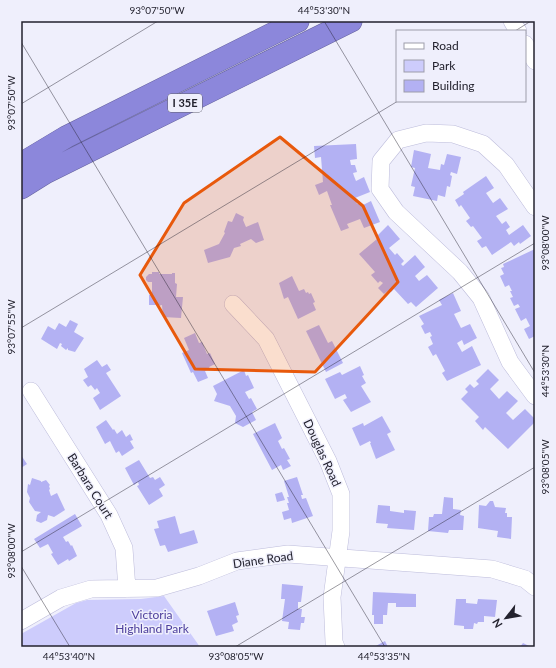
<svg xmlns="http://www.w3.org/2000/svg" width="556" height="668" font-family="Lato,sans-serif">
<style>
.green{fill:#cdccfc}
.building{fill:#b3b1f3}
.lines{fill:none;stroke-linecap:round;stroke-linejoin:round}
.minor-casing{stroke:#bdbcdb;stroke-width:18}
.highway-casing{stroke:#67649e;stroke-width:23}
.minor{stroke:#fff;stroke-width:17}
.highway{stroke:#8c87db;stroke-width:22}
.marked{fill:#e8590c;fill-opacity:0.2;stroke:#e8590c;stroke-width:3;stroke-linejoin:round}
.ticks{fill:none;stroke:#23222e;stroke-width:1;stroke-opacity:0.45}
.labels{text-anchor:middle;stroke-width:3;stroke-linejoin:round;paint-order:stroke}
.shield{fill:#efeffc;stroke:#60606c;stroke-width:1}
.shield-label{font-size:11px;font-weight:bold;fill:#23222e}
.street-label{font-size:12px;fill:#23222e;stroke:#efeffc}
.park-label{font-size:12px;fill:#4c3e9c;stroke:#efeffc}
.neatline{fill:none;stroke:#23222e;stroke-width:1.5}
.ticks-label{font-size:10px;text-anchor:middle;fill:#23222e}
</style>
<rect width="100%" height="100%" fill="#efeffc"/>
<!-- green -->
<path class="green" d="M164,596l36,51h-179v-13l55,-31 11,-3 54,-1z"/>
<!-- building -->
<path class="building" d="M356,144l1,15 -7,1 1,5h4l2,7 -4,1 1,3 2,5 8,-4 6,15 -15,6 2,6 3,-1 1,3 10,-5 9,21 -16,6 -4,-9 -13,5 2,4 -8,3 -11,-26h2l-5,-14 -8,4 -4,-10 8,-3 -2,-25 -6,1 -1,-12z
M414,150l17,4 -3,14 12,2 1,-6 3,1 3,-11 14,3 -4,17 -6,-2 -1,3 2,1 -2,11 -3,-1 -2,11 -7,-2 -1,6 -24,-5 2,-9 -4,-1 4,-18 -4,-1z
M486,176l8,12 -8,5 7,10 7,-5 8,11 -12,7 6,8 4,-3 4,6 -4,3 3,5 14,-10 8,11 -11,8 -1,-2 -5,4 -3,-4 -19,13 -6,-9 -4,2 -5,-7 5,-3 -9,-12 -2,1 -5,-6 4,-3 -9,-13 -2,2 -4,-7 9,-6 -1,-2z
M236,213l8,4 -1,3 3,7 12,-5 6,18 -8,3 -5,-4 -11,5 1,2 -7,2 -4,9 -22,6 -4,-13 15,-6 6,-11 -1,-1 4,-11 4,1z
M388,225l12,14 -11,9 6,7 2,-2 7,8 -3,3 2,2 12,-11 10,12 -10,9 4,5 8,-6 11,13 -22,19 -5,-5 -3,2 -14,-15 -3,3 -2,-2 -5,4 -6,-6 5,-5 -3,-2 -2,2 -7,-8 4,-3 -16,-18 18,-15 -1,-2z
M535,249v87l-6,3 -5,-10 6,-3 -4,-8 -5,3 -6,-12 5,-2 -2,-3 -4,2 -4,-8 3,-1 -3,-6h2l-3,-6 -4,2 -5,-11 4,-2 -3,-6 3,-1 -1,-3z
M152,272h7v2h13v-1h3v10l2,1 -1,13h7l-2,21 -18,-1 -1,-12 -5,1 -1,-1h-7v-10h3v-13h-4l-2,-2v-3l3,-3h3z
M292,276l7,15 5,-2 2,4 2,-1 1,2 2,-1 4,9 -2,1 3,7 -18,9 -10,-22 -4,2 -5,-16z
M453,293l8,18 -7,3 7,14 9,-4 7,14 -13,7 -2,-5 -5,3 5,9 10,-6 9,19 -34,16 -5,-8 3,-2 -9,-17 -3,2 -5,-9 5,-3 -3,-7 2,-1 -2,-4 -5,2 -4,-8 3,-2 -5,-8 23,-11 -3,-5z
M70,320l8,4 -4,8 10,6 -9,14 -7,-2v-2l-2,2 -5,-4 1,-2 -2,-1 -3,6 -16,-10 7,-13 7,4 4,-7 7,4z
M319,325l9,18 4,-2 11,22 -17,9 -20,-41z
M195,333l4,10 3,-1 5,12 3,-1 5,11 -6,3 1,2 -5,2 3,7 -10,4 -5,-10 -2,1 -9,-20 7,-3 -5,-12z
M97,360l5,7 5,-3 4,6 -5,3 15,23 -21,14 -7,-12 7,-5 -3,-5 -2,2 -4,-5 -3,2 -5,-7 5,-3 -4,-8z
M360,366l4,9 -2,1 4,7 -5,3 10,16 -20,10 -8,-12 4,-2 -2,-4 -10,5 -10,-20 15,-7 2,3z
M488,369l11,11 -9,9 9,10 8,-8 11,10 -12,12 7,7 12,-11 10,10v3l-27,27 -23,-22 -2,3 -8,-9 4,-4 -18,-18 7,-7 -3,-3 5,-5 4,4 5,-4 -3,-3z
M244,370l2,6 2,-1 6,13 -9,4 4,7 2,-1 6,11 -5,3 4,8 -13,7 -8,-4 1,-7 -6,-10 -16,-5 3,-7 -4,-8z
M382,416l9,16 -4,2 8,16 -19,9 -6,-16h1l-1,-2 -10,5 -8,-18 11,-5 1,3z
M106,420l7,10 1,-1 3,5 5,-4 4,7 4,-3 3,6 -3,1 4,7 -12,8 -3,-5 -3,2 -6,-12 -5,3 -9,-17z
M275,423l7,15 -4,3 4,8 2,-1 6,11 -3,1 4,6 -8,4 -2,-5 -9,5 -19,-36z
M21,455l6,9 -6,4z
M139,460l11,18 3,-1 2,3 5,-3 5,8 -6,4 4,7 -14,9 -12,-19 2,-1 -1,-3 -4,3 -9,-17z
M297,477l6,18h-2l1,4 4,-1 7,18 -21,7 -1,-5 -7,2 -2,-8 7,-2 -2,-7h2l-2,-6h2l-5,-16z
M32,478l9,3v1l5,-2 4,5 -1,1 1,3 -1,1 2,6 6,-3 8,17 -11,7 -6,-2 -1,5 -6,3 -5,-2 1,-6 4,-3 -6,-1 -6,-9 1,-4 -3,-6 1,-8 2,1z
M282,492l3,8 -8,2 -2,-8z
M444,497l9,1v11l8,1 -1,5 4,1 -1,14h-14l-1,3 -20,-2 1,-14h4l1,-3h8z
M490,501h3l2,6 11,1 -1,5h2v4h5l-1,22 -14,-2 1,-6 -20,-3 1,-23 7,1z
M378,505l12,1v5l14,2v-3l12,1 -2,19 -27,-2 1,-4 -12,-1z
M75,514l7,12 -19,11 3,5 2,-1 3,5 1,-1 5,11 -8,5 -1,-2 -10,6 -7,-11 2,-1 -5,-9 -8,4 -6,-9z
M175,516l5,18 14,-4 4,13 -30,9 -3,-7 -5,1 -6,-17 5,-1 -2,-7z
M282,584l21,2 -2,16h-3v7h4l-1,8h4l-1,6h-3l-1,7 -12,-1 1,-7 -7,-1 3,-22h-4z
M373,592l43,2v13h-20v-4h-8l-1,12h-4v9h-9v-9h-2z
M456,599h10v4l11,1 1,-5 19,1 -2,17 -11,-1v6h-6l-1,2 -3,-1 -1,6h-9v-3l-10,-1z
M235,602l4,13 -3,1 2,6 -6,3 2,6 -18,5 -9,-25z
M385,641l3,6h-14z
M523,643l8,4h-11z"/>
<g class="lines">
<!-- minor casing -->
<g class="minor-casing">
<path id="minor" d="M512,21l6,10
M525,44l10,17
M535,207l-29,-42 -23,-21 -30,-10 -27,-1 -28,7 -17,21 -1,28 16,23 64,60 21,26 29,64 25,34
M233,304l33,35 62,122 13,33v37l-9,66 2,45 2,5
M31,391l78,124 15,33 3,41
M21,621l40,-23 30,-9 66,-1 42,-12 38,-15 51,-7 204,15 33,10 10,8"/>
</g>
<!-- highway casing -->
<g class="highway-casing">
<path id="highway" d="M21,164l45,-27 232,-116
M21,188l24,-15 306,-152"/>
</g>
<!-- minor -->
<use href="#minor" class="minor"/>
<!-- highway -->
<use href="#highway" class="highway"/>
</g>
<!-- marked area -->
<path class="marked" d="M280,137l83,69 35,76 -83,90 -120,-3 -55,-94 44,-72z"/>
<!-- ticks -->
<path class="ticks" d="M324,21l211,352M515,31l16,-10M21,42l364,605M21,104l137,-83M21,328l377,-227M21,552l514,-309M21,566l49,81M235,647l300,-180"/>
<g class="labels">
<!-- shield labels -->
<rect class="shield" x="168" y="94" width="34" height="18" rx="3"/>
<g class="shield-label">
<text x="185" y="107">I 35E</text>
</g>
<!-- street labels -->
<g class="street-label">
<text transform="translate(322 453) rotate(65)" y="4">Douglas Road</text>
<text transform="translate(90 486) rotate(58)" y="4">Barbara Court</text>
<text transform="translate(263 560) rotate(-8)" y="4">Diane Road</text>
</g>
<!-- park labels -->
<g class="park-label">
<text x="152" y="619">Victoria<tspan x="152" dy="14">Highland Park</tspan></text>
</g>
</g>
<!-- border -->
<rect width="556" height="668" fill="none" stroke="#efeffc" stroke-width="44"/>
<!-- legend -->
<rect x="396" y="30" width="130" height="72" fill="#efeffc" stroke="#9d9daa"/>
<rect x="404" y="43" width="20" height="6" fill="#ffffff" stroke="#9d9daa"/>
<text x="432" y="50" font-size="12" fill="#23222e">Road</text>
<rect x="404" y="60" width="20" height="12" fill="#cdccfc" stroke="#9d9daa"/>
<text x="432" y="70" font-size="12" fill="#23222e">Park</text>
<rect x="404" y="80" width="20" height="12" fill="#b3b1f3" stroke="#9d9daa"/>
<text x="432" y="90" font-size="12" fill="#23222e">Building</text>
<!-- north arrow -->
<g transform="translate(506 618) rotate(239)" stroke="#efeffc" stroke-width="3" paint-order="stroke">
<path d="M0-3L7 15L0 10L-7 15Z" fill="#23222e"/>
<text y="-6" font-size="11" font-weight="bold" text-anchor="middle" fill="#23222e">N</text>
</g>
<rect x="22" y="22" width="512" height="624" class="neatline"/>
<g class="ticks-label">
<text x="157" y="14">93°07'50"W</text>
<text x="324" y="14">44°53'30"N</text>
<text transform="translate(11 103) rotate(-90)" y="4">93°07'50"W</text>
<text transform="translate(545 243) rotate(-90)" y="4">93°08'00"W</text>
<text transform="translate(11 327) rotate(-90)" y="4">93°07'55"W</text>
<text transform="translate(545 371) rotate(-90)" y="4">44°53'30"N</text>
<text transform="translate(545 467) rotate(-90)" y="4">93°08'05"W</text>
<text transform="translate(11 551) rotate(-90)" y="4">93°08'00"W</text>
<text x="69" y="660">44°53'40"N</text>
<text x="236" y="660">93°08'05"W</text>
<text x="384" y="660">44°53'35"N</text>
</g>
</svg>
